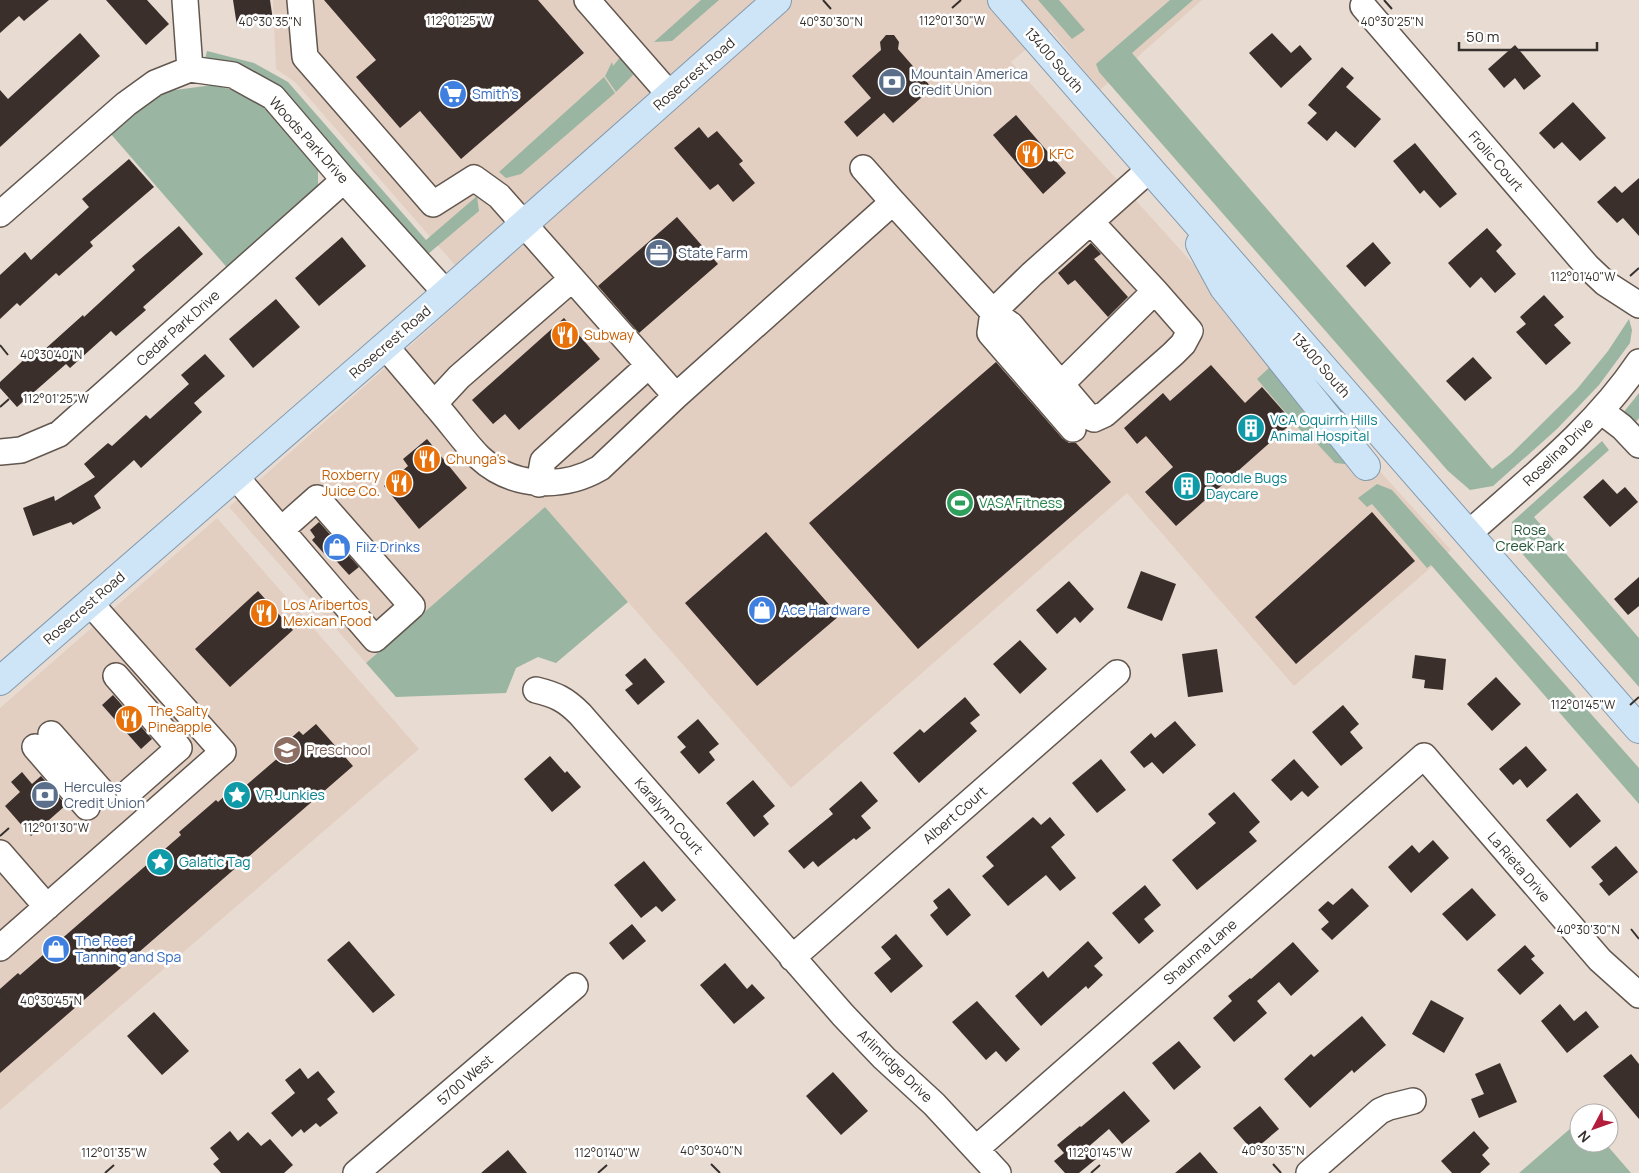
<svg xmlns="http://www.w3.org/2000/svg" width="1639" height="1173" font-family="Manrope,sans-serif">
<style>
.built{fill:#e3cfc1}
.green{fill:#9ab6a2}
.building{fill:#3b2f2c}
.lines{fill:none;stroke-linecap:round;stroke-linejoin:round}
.minor-casing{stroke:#62574f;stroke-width:28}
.major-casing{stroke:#849bae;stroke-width:30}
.minor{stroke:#fff;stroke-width:25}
.major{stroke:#cee5f8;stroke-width:28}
.ticks{fill:none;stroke:#35302d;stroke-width:2}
.labels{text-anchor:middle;stroke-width:5;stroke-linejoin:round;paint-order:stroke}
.street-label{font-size:14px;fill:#35302d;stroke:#fff}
.service-label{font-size:14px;fill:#4e5e75;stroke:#fff;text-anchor:start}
.shop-label{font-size:14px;fill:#366cbe;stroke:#fff;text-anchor:start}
.food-label{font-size:14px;fill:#c56008;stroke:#fff;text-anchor:start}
.culture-label{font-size:14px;fill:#0d838f;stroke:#fff;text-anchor:start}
.leisure-label{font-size:14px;fill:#27864d;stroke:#fff;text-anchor:start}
.park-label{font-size:14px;fill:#235536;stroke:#fff}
.education-label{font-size:14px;fill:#785e54;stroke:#fff;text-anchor:start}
.ticks-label{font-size:12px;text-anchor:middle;fill:#35302d;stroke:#fff;stroke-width:5;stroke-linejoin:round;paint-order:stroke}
</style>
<rect width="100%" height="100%" fill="#e8dbd2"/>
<!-- built -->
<path class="built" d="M273,0h929l-102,90 -50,-61 -39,33 440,488 -157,136 -167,-193 -336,295 -246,-281 -179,156 -137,-156 246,-219 -180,-206 -19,-13z
M217,518l202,231 -419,361v-402z"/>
<!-- green -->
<path class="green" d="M701,0h18l-47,41 -18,1z
M1038,0h21l26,30 -13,9z
M1170,0h23l-61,53 360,416 19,-15 66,-65 31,-38 21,-32 3,11 -2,13 -31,42 -42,44 -64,57 -23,4 -22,-19 -349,-399 -3,-8z
M207,51l47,12 34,19 138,158 51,-44 2,15 -51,43 -144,-162 -79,-33z
M622,55l9,9 2,11 -17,17 -11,-16 7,-14 1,4z
M604,77l11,16 -94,81 -15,4 -7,-6z
M213,85l20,5 30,16 55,62v23l-88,80 -120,-138 50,-41z
M1274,363l78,93 -7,8 -10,-1 -25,-27 -3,2 -50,-59z
M1639,393v25l-4,5 -12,-10z
M1602,441l7,9 -75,67 105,121v49l-128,-146 1,-19z
M1377,484l15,6 247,278v36l-208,-239 -4,3 -55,-64 -5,3 -9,-9z
M545,507l83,95 -72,61 -18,-6 -22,11 -10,25 -110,4 -30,-34z
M1579,1121v22h26l26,30h-112z"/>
<!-- building -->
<path class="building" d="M0,0h49l-25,21 -5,-5 -19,17z
M106,0h41l22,24 -23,21z
M233,0h37l3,20 -36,6z
M324,0h214l46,53 -123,106 -41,-48 -20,17 -44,-51 20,-17z
M80,33l20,23 -100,91v-57l8,9z
M1272,33l19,20 9,-8 12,14 -31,29 -32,-35z
M886,35h8l5,7 -1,7 34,39 -39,35 -9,-10 -27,24 -13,-15 27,-24 -19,-22 29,-26 -1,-8z
M1515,45l26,31 -17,14 -9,-12 -11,10 -16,-19z
M1342,67l12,11 -8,9 35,32 -26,29 -19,-17 -9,10 -20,-18 10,-10 -9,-8z
M1573,102l33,36 -26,23 -18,-19 -8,7 -15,-16z
M1016,115l50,58 -23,21 -50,-59z
M699,127l9,11 9,-7 26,30 -4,3 16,19 -22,19 -15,-18 -8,6 -36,-42z
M1415,143l42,51 -17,14 -16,-18 -4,4 -27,-33z
M129,159l25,28 -64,55 3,4 -34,30 -3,-3 -36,33 -3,-3 -17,16v-44l25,-23 6,8 58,-53 -7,-8z
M1639,178v58l-16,-18 -6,5 -20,-21 18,-16 7,7z
M677,217l41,47 -79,69 -41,-47z
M179,226l24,28 -60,53 3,3 -30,26 -5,-5 -41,37 -4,-4 -49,43 -17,-19v-6l30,-28 4,5 49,-44 1,2 51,-47 -3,-4z
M1487,228l15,17 -6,6 20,23 -21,19 -14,-16 -11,11 -22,-25z
M342,237l24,29 -47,40 -24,-28z
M1373,242l18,21 -26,24 -19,-21z
M1091,243l10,11 -7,5 34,38 -20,20 -33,-37 -7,5 -10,-12z
M1544,295l20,22 -10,8 17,18 -25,22 -30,-33 10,-8 -6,-7z
M276,299l24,28 -47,41 -24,-29z
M564,318l36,41 -81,71 -14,-16 -12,10 -21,-24z
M205,354l20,22 -31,27 8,9 -61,56 -7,-8 -40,36 7,12 -28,17 -2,-3 -38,14 -10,-28 31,-12 1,5 40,-24 -11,-13 24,-21 4,3 34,-31 4,4 39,-35 -8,-9z
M1473,357l19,21 -27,23 -19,-20z
M996,362l66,76 7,5h7l35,39 -193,167 -109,-126z
M1211,365l34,38 17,-16 31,35 -117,104 -31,-34 28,-25 -27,-31 -9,8 -13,-16 39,-35 7,8z
M427,439l40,49 -48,41 -35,-43 24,-20 -5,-7z
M1603,479l14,15 8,-7 13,15 -28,25 -27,-30z
M1372,512l43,49 -119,103 -41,-47z
M319,522l40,45 -10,8 -19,-21 -3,3 -15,-17 3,-3 -5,-7z
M766,532l73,84 -82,70 -72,-83z
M1141,571l35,13 -14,37 -35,-13z
M1639,577v29l-11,9 -14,-16z
M1069,581l25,28 -14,14 -5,-6 -18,17 -21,-24z
M258,591l35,39 -63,57 -35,-38z
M1020,640l27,29 -27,25 -27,-30z
M1217,649l6,43 -35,5 -6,-43z
M1415,655l31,4 -3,31 -19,-2 1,-8 -13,-2z
M645,658l20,24 -27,23 -13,-15 8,-6 -8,-9z
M1496,677l25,27 -29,27 -25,-27z
M113,695l39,44 -11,10 -39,-44z
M965,697l15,18 -10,8 7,8 -58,52 -26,-30 27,-24 4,4z
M1343,705l16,19 -9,8 13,16 -22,18 -29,-34z
M698,719l21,25 -10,8 6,8 -16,14 -19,-22 6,-5 -9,-10z
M1175,721l21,24 -33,29 -11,-12 -8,6 -14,-16 21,-19 4,5z
M316,724l37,42 -353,307v-84l18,-16 2,2 161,-140 -2,-3 37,-32 2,2 21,-19 4,5 36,-31 -4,-5 24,-21 4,4z
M1526,746l21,24 -20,18 -7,-9 -7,6 -14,-16z
M550,756l15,17 2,-2 14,16 -29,25 -28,-33z
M1101,759l25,31 -29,23 -25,-30z
M1294,759l25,28 -11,10 -6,-6 -11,10 -20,-21z
M22,772l10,12 9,-8 25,29 -35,31 -26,-30 15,-14 -9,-10z
M753,780l22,26 -12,10 6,8 -15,13 -28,-34z
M861,781l17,20 -17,15 10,12 -15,12 -2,-2 -36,29 -5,-6 -9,8 -16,-18 45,-37 -4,-5z
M1234,792l26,30 -11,10 8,9 -60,49 -25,-30 44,-37 -8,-9z
M1577,793l24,28 -31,27 -24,-28z
M1033,817l8,8 9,-8 15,18 -14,12 25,31 -16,13 -14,-16 -38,31 -26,-30 12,-10 -8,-9z
M1433,840l16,18 -38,35 -23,-26 24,-22 7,8z
M1616,846l22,26 -29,24 -10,-12 4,-3 -12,-14z
M644,861l32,39 -14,12 -6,-6 -15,12 -27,-33z
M1145,885l16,20 -17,14 10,12 -15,13 -27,-31z
M949,888l22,27 -24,21 -17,-21 8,-7 -5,-7z
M1352,888l17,18 -37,34 -11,-11 8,-7 -11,-12 10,-9 5,4z
M1472,888l24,27 -29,26 -25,-27z
M632,924l14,17 -23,19 -14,-17z
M896,934l27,32 -32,27 -17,-20 17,-14 -10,-12z
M349,941l46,54 -22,18 -46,-53z
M1088,941l15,17 -9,8 9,9 -15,14 -2,-3 -45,40 -26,-30 28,-25 5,7z
M1293,942l26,29 -28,25 -12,-14 -22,19 10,12 -33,29 -21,-24 19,-17 -4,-5 22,-18 1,1z
M1525,945l10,11 -4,3 13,14 -24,22 -23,-25z
M725,963l22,26 5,-5 13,14 -31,26 -34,-39z
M1431,1000l33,18 -20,35 -32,-19z
M977,1001l43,48 -14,13 -10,-11 -10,9 -34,-38z
M1560,1004l14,17 12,-10 13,16 -32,26 -26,-32z
M154,1012l35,39 -27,24 -35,-39z
M1362,1016l24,29 -32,28 -2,-3 -42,38 -26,-29 27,-25 3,3z
M1179,1041l22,26 -27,23 -22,-27z
M1631,1054l8,10v55l-36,-43z
M1500,1063l17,39 -38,16 -8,-19 13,-5 -9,-20z
M300,1068l8,11 10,-8 17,21 -8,7 11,14 -18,14 -4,-4 -12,10 -3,-4 -9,8 -21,-24 24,-20 -10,-13z
M833,1072l35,39 -27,24 -35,-39z
M1124,1091l26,30 -28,23 -13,-15 -22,19 9,11 -17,14h-14l-11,-12 10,-8 -7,-8 23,-19 1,1z
M1260,1106l19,23 -26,22 -20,-23z
M230,1131l8,10 10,-9 13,14 9,-7 23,26 -9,8h-63l-8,-9 6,-5 -9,-11z
M1474,1131l15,17 -7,7 8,9 -10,9h-28l-11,-12z
M508,1150l19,23h-46z
M1200,1152l18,21h-43z"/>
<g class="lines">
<!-- minor casing -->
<g class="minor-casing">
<path id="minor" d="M185,0l5,69
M300,0l5,57 128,147 41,-26 25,18 177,200 217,-194 100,110 39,-38 118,-105
M587,0l83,95
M1363,6l224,260 18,17 34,22
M863,168l30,34
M0,214l126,-110 29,-21 35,-14 43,6 40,22 71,83 102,113
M385,346c19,22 38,45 57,67 12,14 24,31 37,44 33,31 83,33 121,11l76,-72
M1061,384l94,-93
M434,404l25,-27 113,-98
M1601,411l21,16 17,18
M1073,429l-83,-96 3,-21 18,13 77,91 6,3 11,-5 68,-60 10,-10 7,-13 -35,-40 -64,-69
M0,452l21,-2 38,-16 285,-254
M235,476c47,55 93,109 140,163l37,-33 -95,-108 -36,32
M539,484l4,-23 105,-95
M1468,534c60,-54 126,-105 171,-172
M116,676l63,72 -50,44
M536,690c20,5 29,9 44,24l263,301 41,43 50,46 64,69
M51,734l52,59
M35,747l52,60
M0,853l47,54
M0,948l223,-196 -133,-149
M792,958l325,-285
M977,1148l447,-392 176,204 39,35
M356,1173l219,-187
M1309,1173l71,-62 9,-4 24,-6"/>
</g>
<!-- major casing -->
<g class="major-casing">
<path id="major" d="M1002,0l637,729
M1200,244l24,44 142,178
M0,681l446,-388 331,-293"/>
</g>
<!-- minor -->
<use href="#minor" class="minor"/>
<!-- major -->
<use href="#major" class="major"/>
</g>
<!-- ticks -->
<path class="ticks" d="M261,0l9,9M823,0l8,9M1384,0l8,9M459,8l9,-8M952,8l9,-8M1630,276l9,-8M0,345l8,10M0,407l9,-8M1630,705l9,-8M0,836l9,-8M1631,929l8,10M0,991l8,9M711,1164l9,9M1273,1164l8,9M105,1173l9,-8M598,1173l9,-8M1091,1173l9,-8"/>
<!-- icons -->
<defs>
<g id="bank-disc" transform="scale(1.4375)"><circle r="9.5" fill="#5c6f8a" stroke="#fff"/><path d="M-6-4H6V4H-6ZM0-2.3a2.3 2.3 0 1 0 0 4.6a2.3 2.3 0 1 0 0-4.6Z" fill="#fff"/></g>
<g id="supermarket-disc" transform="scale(1.4375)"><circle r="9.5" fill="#3f7fe0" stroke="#fff"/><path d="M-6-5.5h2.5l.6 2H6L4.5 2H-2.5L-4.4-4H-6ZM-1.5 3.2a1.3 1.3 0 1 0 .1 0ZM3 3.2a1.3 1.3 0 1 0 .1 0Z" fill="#fff"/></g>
<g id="restaurant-disc" transform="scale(1.4375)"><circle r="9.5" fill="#e8710a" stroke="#fff"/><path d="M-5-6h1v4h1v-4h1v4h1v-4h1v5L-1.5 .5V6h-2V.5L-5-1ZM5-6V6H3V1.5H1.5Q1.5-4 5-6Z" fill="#fff"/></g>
<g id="office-disc" transform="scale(1.4375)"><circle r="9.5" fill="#5c6f8a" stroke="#fff"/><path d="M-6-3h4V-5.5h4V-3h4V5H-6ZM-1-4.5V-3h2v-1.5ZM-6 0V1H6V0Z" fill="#fff"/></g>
<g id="building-disc" transform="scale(1.4375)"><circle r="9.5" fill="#0f9aa8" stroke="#fff"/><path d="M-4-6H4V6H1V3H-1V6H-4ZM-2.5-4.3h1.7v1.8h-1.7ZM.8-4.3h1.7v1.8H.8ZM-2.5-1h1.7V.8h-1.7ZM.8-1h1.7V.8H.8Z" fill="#fff"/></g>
<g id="stadium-disc" transform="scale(1.4375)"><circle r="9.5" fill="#2e9e5b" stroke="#fff"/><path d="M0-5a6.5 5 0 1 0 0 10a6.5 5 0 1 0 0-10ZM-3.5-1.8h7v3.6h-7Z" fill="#fff"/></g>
<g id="shop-disc" transform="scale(1.4375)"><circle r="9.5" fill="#3f7fe0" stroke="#fff"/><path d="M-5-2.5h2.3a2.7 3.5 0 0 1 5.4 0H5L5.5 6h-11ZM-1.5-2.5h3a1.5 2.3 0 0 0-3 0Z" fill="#fff"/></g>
<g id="school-disc" transform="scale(1.4375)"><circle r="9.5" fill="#8d6e63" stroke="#fff"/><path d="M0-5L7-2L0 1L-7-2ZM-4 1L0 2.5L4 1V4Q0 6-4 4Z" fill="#fff"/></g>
<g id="sight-disc" transform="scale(1.4375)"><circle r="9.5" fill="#0f9aa8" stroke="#fff"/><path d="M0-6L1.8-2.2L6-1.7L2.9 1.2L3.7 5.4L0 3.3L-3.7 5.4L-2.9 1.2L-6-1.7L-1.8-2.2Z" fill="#fff"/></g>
</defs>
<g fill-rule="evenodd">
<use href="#bank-disc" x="892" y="82"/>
<use href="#supermarket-disc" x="453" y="94"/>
<use href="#restaurant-disc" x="1030" y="154"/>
<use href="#office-disc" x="659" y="253"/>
<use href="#restaurant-disc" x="565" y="335"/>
<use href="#building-disc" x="1251" y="428"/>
<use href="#restaurant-disc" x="427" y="459"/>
<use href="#restaurant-disc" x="399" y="483"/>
<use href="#building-disc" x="1187" y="486"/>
<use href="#stadium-disc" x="960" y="503"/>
<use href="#shop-disc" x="337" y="547"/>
<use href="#shop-disc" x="762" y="610"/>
<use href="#restaurant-disc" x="264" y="613"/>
<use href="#restaurant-disc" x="129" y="719"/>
<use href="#school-disc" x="287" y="750"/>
<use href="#bank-disc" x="45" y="795"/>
<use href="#sight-disc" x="237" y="795"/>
<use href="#sight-disc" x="160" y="862"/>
<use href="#shop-disc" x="56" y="949"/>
</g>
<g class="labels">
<!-- street labels -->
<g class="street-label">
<text transform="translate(1054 60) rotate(49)" y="5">13400 South</text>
<text transform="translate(694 74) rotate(-41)" y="5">Rosecrest Road</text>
<text transform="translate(309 140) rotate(48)" y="5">Woods Park Drive</text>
<text transform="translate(1496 161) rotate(49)" y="5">Frolic Court</text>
<text transform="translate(178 328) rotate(-42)" y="5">Cedar Park Drive</text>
<text transform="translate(390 342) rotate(-41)" y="5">Rosecrest Road</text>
<text transform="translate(1321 365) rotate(49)" y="5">13400 South</text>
<text transform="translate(1558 452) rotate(-44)" y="5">Roselina Drive</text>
<text transform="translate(84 608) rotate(-41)" y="5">Rosecrest Road</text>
<text transform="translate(955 815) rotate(-41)" y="5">Albert Court</text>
<text transform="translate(669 816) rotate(49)" y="5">Karalynn Court</text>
<text transform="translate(1519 867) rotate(49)" y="5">La Rieta Drive</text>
<text transform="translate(1200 952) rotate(-41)" y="5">Shaunna Lane</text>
<text transform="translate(895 1066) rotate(44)" y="5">Arlinridge Drive</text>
<text transform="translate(465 1080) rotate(-41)" y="5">5700 West</text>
</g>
<!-- service labels -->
<g class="service-label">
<text x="911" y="79">Mountain America<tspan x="911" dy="16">Credit Union</tspan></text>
<text x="678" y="258">State Farm</text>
<text x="64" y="792">Hercules<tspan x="64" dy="16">Credit Union</tspan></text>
</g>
<!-- shop labels -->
<g class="shop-label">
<text x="472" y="99">Smith's</text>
<text x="356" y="552">Fiiz Drinks</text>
<text x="781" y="615">Ace Hardware</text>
<text x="75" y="946">The Reef<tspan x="75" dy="16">Tanning and Spa</tspan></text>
</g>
<!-- food labels -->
<g class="food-label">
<text x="1049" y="159">KFC</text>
<text x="584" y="340">Subway</text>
<text x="446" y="464">Chunga's</text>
<text x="380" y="480" text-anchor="end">Roxberry<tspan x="380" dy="16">Juice Co.</tspan></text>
<text x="283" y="610">Los Aribertos<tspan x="283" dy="16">Mexican Food</tspan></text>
<text x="148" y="716">The Salty<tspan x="148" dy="16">Pineapple</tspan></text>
</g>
<!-- culture labels -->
<g class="culture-label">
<text x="1270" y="425">VCA Oquirrh Hills<tspan x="1270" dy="16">Animal Hospital</tspan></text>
<text x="1206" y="483">Doodle Bugs<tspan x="1206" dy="16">Daycare</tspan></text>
<text x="256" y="800">VR Junkies</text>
<text x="179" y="867">Galatic Tag</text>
</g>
<!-- leisure labels -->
<g class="leisure-label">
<text x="979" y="508">VASA Fitness</text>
</g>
<!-- park labels -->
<g class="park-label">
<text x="1530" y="535">Rose<tspan x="1530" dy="16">Creek Park</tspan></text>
</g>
<!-- education labels -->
<g class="education-label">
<text x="306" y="755">Preschool</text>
</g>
</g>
<g class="ticks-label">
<text x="459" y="25">112°01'25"W</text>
<text x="952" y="25">112°01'30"W</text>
<text x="1392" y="26">40°30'25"N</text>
<text x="270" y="26">40°30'35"N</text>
<text x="831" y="26">40°30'30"N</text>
<text x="1583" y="281">112°01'40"W</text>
<text x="51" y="359">40°30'40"N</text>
<text x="56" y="403">112°01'25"W</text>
<text x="1583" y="709">112°01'45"W</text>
<text x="56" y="832">112°01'30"W</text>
<text x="1588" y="934">40°30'30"N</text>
<text x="51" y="1005">40°30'45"N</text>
<text x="711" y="1155">40°30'40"N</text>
<text x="1273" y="1155">40°30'35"N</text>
<text x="114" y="1157">112°01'35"W</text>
<text x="607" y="1157">112°01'40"W</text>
<text x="1100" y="1157">112°01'45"W</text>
</g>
<!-- north arrow -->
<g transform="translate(1594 1128) rotate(229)"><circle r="24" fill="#ffffff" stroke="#aeacab"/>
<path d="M0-4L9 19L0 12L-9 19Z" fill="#b11d3b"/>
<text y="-8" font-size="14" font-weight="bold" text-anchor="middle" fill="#35302d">N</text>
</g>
<!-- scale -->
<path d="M1459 42v8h138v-8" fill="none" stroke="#35302d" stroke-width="2.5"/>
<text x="1466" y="42" font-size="15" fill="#35302d" stroke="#ffffff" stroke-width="4" paint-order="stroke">50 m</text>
</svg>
